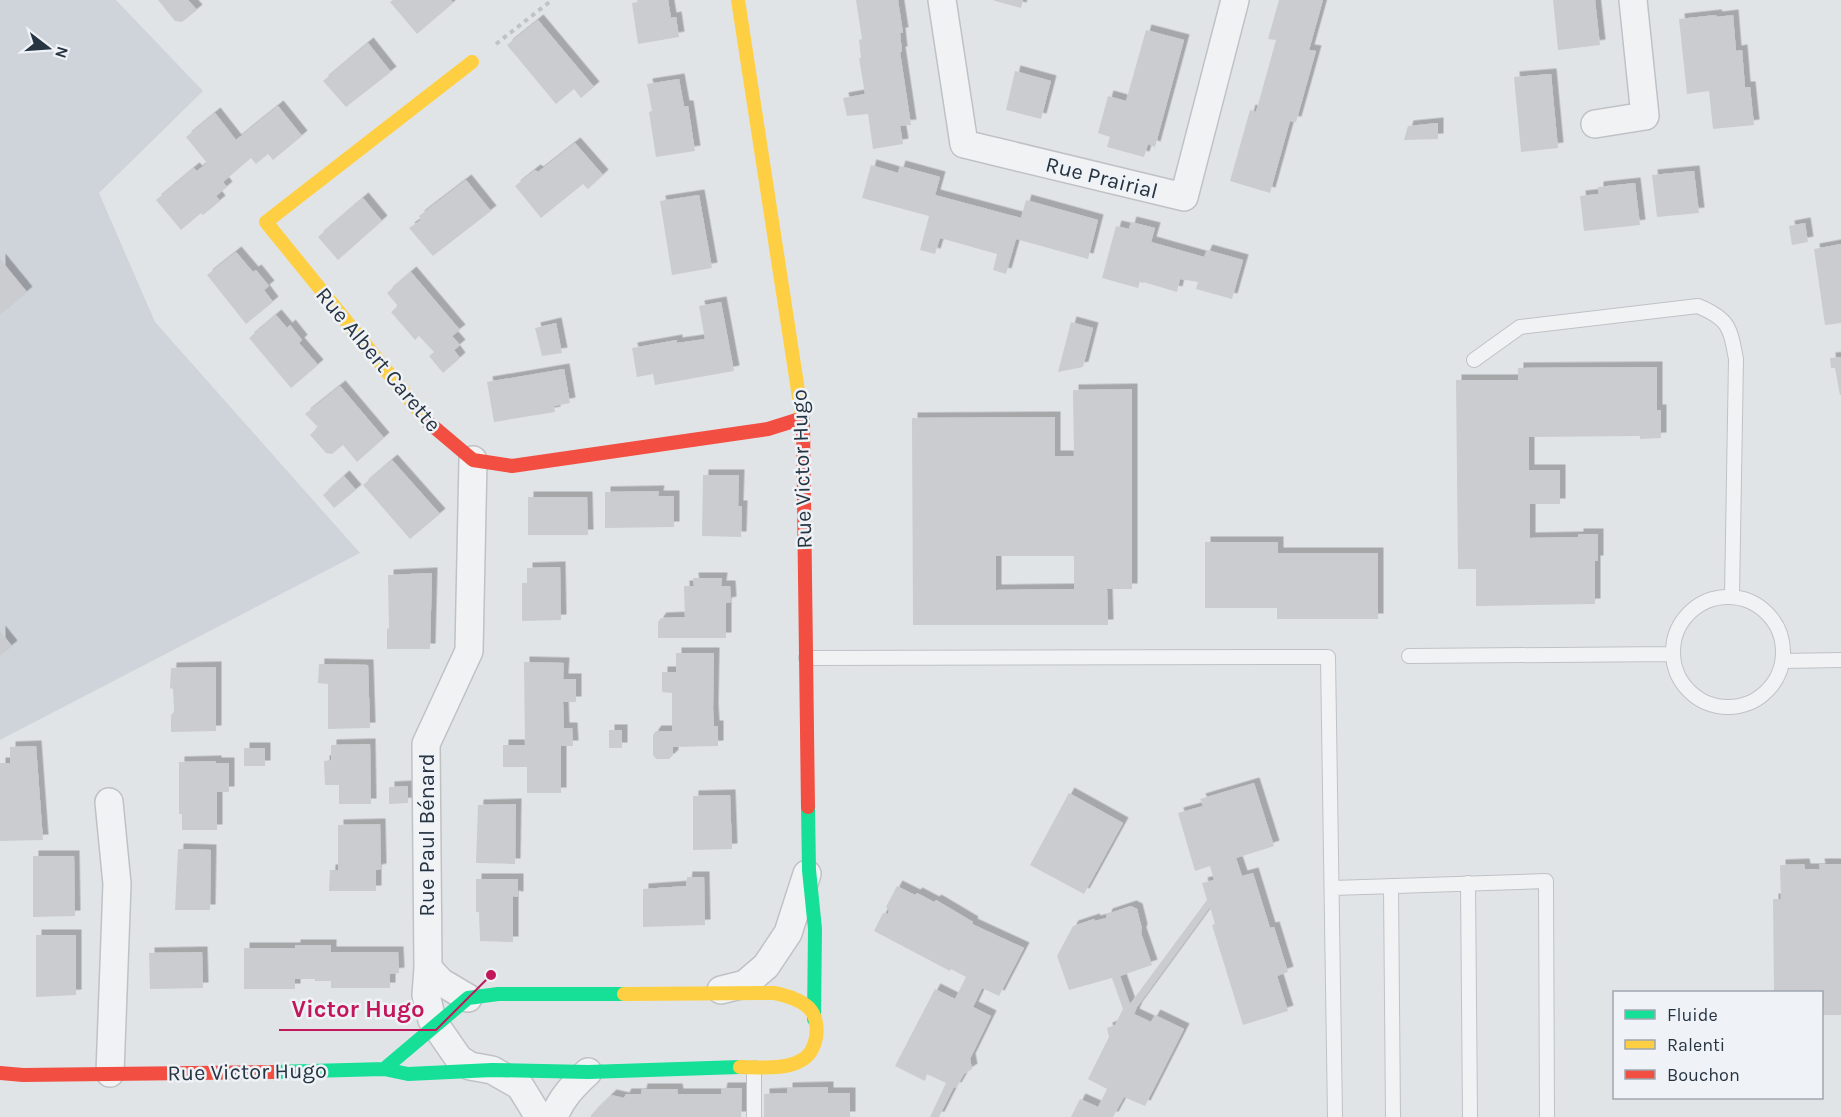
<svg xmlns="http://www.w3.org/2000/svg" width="1841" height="1117" font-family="Karla,sans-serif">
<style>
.built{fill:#cfd4db}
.building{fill:#cacccf;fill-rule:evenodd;filter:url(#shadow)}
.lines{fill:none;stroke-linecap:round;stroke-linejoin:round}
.lane-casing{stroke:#bfc2c5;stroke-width:16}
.street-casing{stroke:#bfc2c5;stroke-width:30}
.path{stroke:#bfc3c6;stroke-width:4;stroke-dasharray:4.5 4.5;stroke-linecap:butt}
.lane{stroke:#f1f2f3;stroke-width:14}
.street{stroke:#f1f2f3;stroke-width:27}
.fast{stroke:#16e098;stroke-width:14}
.slow{stroke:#ffcf43;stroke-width:14}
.jam{stroke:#f24e42;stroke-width:14}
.labels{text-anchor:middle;stroke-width:5;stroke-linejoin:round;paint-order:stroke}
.street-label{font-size:22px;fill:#273442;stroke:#eff3f7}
.leader{fill:none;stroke:#c2185b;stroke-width:2}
.callout-dot{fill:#c2185b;stroke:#eff3f7;stroke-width:2}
.callout-label{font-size:24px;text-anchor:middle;font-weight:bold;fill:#c2185b;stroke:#eff3f7;stroke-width:5;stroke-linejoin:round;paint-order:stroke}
</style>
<defs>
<filter id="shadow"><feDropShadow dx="5.5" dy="-5.5" stdDeviation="0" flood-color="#0004"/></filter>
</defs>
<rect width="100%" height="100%" fill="#e1e4e7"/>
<!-- built -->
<path class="built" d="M0,0h116l87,91 -104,102 56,129 205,231 -360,187z"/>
<!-- building -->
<path class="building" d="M158,0h30l9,10 -15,12 -7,-1z
M393,0h58l2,3 -36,31 -27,-32z
M638,0h30l3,18 5,-1 3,20 -41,7 -6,-41 6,-1z
M856,0h42l5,33h-3l2,19h-2l11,73 -11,1 3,18 -30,5 -5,-35 -21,2 -4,-18 22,-4 -6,-36h2l-2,-18 3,-1z
M992,0h31l-2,8z
M1279,0h44l-14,50 7,1 -20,71 -6,-1 -20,72 -40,-12 20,-71 6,2 20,-72 -8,-1z
M1553,0h42l5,45 -42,5z
M1716,15l1,2 16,-2 3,36 6,-1 3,37h5l4,38 -41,4 -4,-38 -22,3 -8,-75z
M538,20l56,67 -13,11 -7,-9 -18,15 -49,-59z
M1146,30l38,10 -29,107 -7,-3 -4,13 -37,-10 3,-10 -12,-4 10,-37 18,5z
M368,43l23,29 -45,35 -23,-26z
M1015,71l36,10 -10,38 -35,-9z
M1551,74l7,74 -37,4 -7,-75z
M679,79l5,27h4l7,45 -39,6 -7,-45 3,-1 -5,-27z
M278,106l24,30 -29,24 -5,-6 -12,10 -5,-6 -28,24 4,5 -11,9 4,5 -17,14 -2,-2 -20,17 -25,-30 38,-32 3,3 10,-8 -21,-26 29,-24 21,27z
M1438,123v16l-34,1 4,-14z
M575,143l28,32 -15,14 -5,-5 -42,34 -26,-32 20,-16 3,2z
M871,165l27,8 2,-7 40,11 -5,18 86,23 5,-18 72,20 -10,39 -72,-20 -10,35 -13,-4 4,-16 -57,-16 -5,16 -15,-4 9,-34 -67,-18z
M1694,171l5,42 -42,4 -5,-42z
M466,180l25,31 -58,45 -24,-28 12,-8 -2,-4z
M1635,183l5,42 -56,6 -4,-35 18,-2v-7z
M699,195l13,73 -40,7 -12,-74z
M363,198l19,23 -44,39 -20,-23z
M1131,222l24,6 -4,14 53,15 3,-7 36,10 -11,39 -36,-10 2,-7 -18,-3 -3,13 -37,-11 -2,7 -36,-10 14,-52 13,3z
M1805,223l3,19 -16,3 -3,-19z
M1841,244v79l-16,2 -11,-76z
M236,252l17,20 3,-2 13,16 -5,4 9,12 -27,22 -39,-49z
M0,259l27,33 -27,23z
M411,272l49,58 -8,6 8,9 -6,5 6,8 -17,15 -14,-17 5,-4 -15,-16 -4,4 -24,-28 7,-6 -11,-13z
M721,302l13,69 -79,14 -2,-11 -16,3 -5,-29 45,-8v3l28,-4 -6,-33z
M276,315l11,13 3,-3 12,15 -3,3 19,22 -27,23 -42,-50z
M1071,322l22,6 -10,39 -25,5z
M556,323l6,30 -20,3 -7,-28z
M1841,357v38h-1l-5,-27h-4l-1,-10z
M1657,367v43h4v28l-21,1v-3l-111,1v33h31v34h-30v34l48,-1v-3h20v27h-3v43l-119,2v-37h-18l-2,-189h62v-12z
M564,369l6,34 -16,3 1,6 -61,10 -7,-40z
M340,386l44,52 -27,24 -14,-17 -11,9 -6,-1 -16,-18 8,-8 -13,-13z
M1132,389v200h-25l1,36h-195l-1,-207 143,-1v39h19l-1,-66zM996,556h78v33l-78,1z
M392,460l48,54 -30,25 -47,-54z
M703,475h36l-1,31h4l-1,31 -39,-1z
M344,476l12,14 -22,18 -11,-13z
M659,491l-1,5h16v31l-69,1v-36z
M528,497h59l1,38h-60z
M1205,542h73v11h100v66h-101v-11h-72z
M560,567l1,53 -39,1v-38h5v-15z
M432,573l-2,76h-43v-20l2,-1 -1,-53z
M693,578h29l-1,8h9l1,16 -5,1v35h-68v-16l3,-4 24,-1 -1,-31h10z
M0,631l12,15 -12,10z
M676,653h38l-1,56 1,17h4v20l-45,1v8l-4,4h-13l-3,-4v-20l3,-4h16v-38l-10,-1v-20h14z
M524,662l40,1 -1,16h13v23h-13l1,26h8l1,18h-12v47h-34v-26h-24v-22h22z
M319,664l49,1 2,63 -42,1v-45l-10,-1z
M216,667v64l-45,1v-17l3,-3 -1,-23 -3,-1 1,-20z
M609,730h13v18h-13z
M370,744l1,60h-32v-19h-14l-1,-24 7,-1v-15z
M36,746l7,94 -43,1v-78h10v-16z
M244,748h21v18h-21z
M216,761v2h13v29h-12v38h-35v-16h-3v-52z
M1254,783l20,63 -38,12 6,18 11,-3 17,55 4,-1 14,45 -11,4 11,35 -45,14 -31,-100 3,-1 -5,-17 -73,100 -3,7 17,8 4,-7 29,14 -39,77 -21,-9 -11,20h-42l9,-18 18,8 9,-18 -19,-10 21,-42 -2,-9 8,-3 8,-16 -11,-31 -43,12 -12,-34 16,-30 21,-7 1,2 11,-3 1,-4 24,-8 6,3 5,20 -1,4 11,32 -32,11 10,28 77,-104 -5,-17 12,-3 -4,-14 -15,5 -17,-58 25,-7 -3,-7z
M408,786v17l-19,1v-17z
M1069,793l54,30 -39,71 -54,-29z
M730,795l2,54 -39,1v-54z
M516,804l-1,60 -39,-1 2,-58z
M380,824l1,45 -5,1v21h-47l1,-21h8v-45z
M178,849l33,1 -1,60h-35z
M33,856h41l1,60 -42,1z
M1804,864l1,5h15l-1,-5h22v151h-19v-23l-48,-1 -1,-92h8l-1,-34z
M687,877h17l1,48 -62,2v-38l43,-3z
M476,879h42v18l-5,-1v46l-33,-1 -1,-29h-3z
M897,886l18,9 2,-2 17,9 2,-2 37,22 -1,2 52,24 -25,48 -17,-8 -9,19 18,9 -21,43 2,10 -8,5 -8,14 -2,-1 -15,30h-9l16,-34 -19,-9 -2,7 -30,-15 40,-77 20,10 11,-22 -15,-8 -1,2 -76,-40 9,-18 5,1 1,-4 -3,-3z
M36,935h40v60l-40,2z
M295,945h36v7h67l1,21 -9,1v14h-59v-7h-16v-2h-20v10h-51v-41h51z
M202,952l1,36 -53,1 -1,-36z
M828,1087v6h22v24h-86v-23l23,-1v-5z
M722,1088h20l-1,29h-150v-2l20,-20 13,3 2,-4h15l1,-5h35l1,5h43z"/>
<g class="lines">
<!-- lane casing -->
<g class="lane-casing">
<path id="lane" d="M1474,360l46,-33 178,-21c31,13 32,21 38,53l-4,237
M1673 652a55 55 0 1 1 110 0a55 55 0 1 1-110 0Z
M1409,656l264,-2
M806,658l522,-1 7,460
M1783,661l58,-1
M1468,883l2,234
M1391,886l2,231
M1333,888l213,-7 1,236
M754,1068v49"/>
</g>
<!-- street casing -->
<g class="street-casing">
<path id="street" d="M942,0l22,144 220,53 51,-197
M1595,124l50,-8 -12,-116
M473,460l-4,191 -43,93 2,224 -2,27 6,25 27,39 11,7 22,4 28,16 19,31
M109,802l8,82 -7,189
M428,968l13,14 27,16
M721,990l24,-6 21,-18 22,-33 19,-59
M554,1117c7,-19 20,-32 34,-45"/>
</g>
<!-- path -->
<path class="path" d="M496,44l56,-44"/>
<!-- lane -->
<use href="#lane" class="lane"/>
<!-- street -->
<use href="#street" class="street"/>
<!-- fast -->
<path class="fast" d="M808,807l1,63 6,59 -1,90
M384,1069l84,-71 30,-4h126
M273,1072l111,-3 24,5 84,-4 96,2 152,-5"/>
<!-- slow -->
<path class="slow" d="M738,0l65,423
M428,422l-162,-200 206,-160
M624,994l151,-1c11,3 25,6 34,15 13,14 9,45 -9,53 -17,9 -41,6 -60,6"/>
<!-- jam -->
<path class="jam" d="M428,422l45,38 39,6 256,-37 35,-11
M803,423l5,384
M0,1073l23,2 250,-3"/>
</g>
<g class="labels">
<!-- street labels -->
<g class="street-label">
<text transform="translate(1102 177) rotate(14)" y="8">Rue Prairial</text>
<text transform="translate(379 359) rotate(50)" y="8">Rue Albert Carette</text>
<text transform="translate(801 469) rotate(-92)" y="8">Rue Victor Hugo</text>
<text transform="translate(426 835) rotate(-90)" y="8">Rue Paul Bénard</text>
<text transform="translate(247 1071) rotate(-1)" y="8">Rue Victor Hugo</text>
</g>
</g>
<!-- callouts -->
<path class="leader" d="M491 975L436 1030H279"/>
<circle class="callout-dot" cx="491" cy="975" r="6"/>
<g class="callout-label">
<text x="358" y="1017">Victor Hugo</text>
</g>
<!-- legend -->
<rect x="1613" y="991" width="210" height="108" fill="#eff3f7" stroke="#9fa7af" stroke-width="1.5"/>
<rect x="1625" y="1010" width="30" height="9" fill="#16e098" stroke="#9fa7af" stroke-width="1.5"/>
<text x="1667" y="1021" font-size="18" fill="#273442">Fluide</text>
<rect x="1625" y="1040" width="30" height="9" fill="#ffcf43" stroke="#9fa7af" stroke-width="1.5"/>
<text x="1667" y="1051" font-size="18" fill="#273442">Ralenti</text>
<rect x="1625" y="1070" width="30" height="9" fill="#f24e42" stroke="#9fa7af" stroke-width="1.5"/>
<text x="1667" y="1081" font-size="18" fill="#273442">Bouchon</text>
<!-- north arrow -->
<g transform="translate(48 48) rotate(107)" stroke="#eff3f7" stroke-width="4.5" paint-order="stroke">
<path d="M0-4.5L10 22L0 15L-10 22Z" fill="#273442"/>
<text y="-9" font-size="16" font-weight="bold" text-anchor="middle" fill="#273442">N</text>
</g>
</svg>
